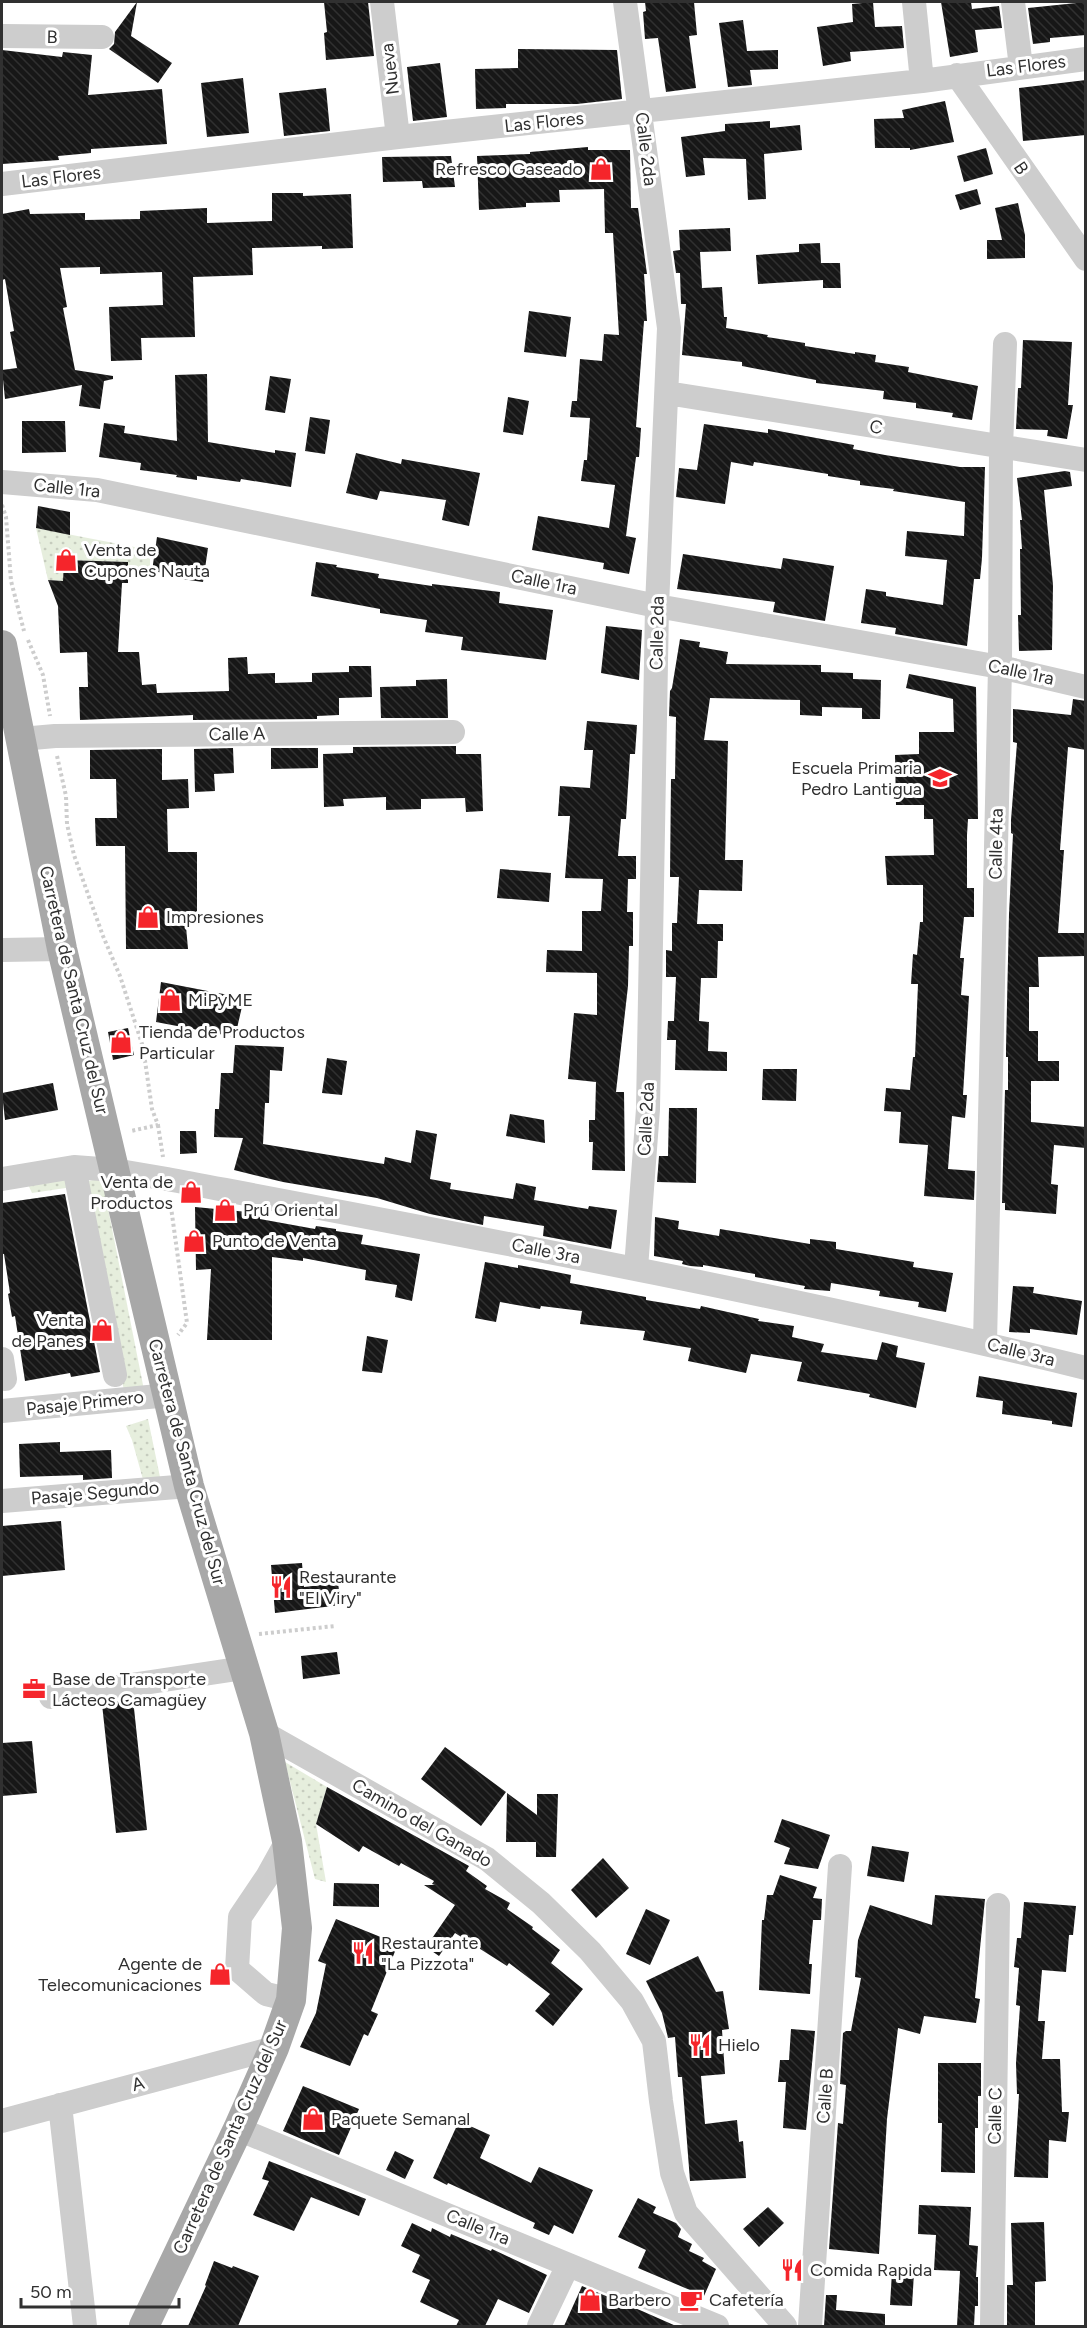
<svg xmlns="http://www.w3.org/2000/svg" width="1087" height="2328" font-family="Figtree,sans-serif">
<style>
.grass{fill:url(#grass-dots)}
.building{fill:url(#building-back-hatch)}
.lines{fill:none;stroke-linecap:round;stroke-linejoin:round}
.path{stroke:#cdcdcd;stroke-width:4;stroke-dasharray:3 3;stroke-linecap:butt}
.minor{stroke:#cdcdcd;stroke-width:24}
.major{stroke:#a8a8a8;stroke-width:30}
.labels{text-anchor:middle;stroke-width:6;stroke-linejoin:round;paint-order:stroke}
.street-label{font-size:18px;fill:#303030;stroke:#fff}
.poi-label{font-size:18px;fill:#303030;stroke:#fff;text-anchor:start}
</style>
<defs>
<pattern id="grass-dots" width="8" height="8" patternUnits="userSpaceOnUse" patternTransform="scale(1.5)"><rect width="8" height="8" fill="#e6eedd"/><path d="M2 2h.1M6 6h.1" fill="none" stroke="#c6ccbe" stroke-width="1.8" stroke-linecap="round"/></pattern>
<pattern id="building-back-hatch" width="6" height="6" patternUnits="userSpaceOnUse" patternTransform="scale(1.5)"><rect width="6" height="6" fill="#171717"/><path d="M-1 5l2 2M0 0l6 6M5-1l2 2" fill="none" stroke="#303030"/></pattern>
</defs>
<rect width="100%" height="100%" fill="#fff"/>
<!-- grass -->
<path class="grass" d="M36,528l114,22v28h-22v-16l-64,-2 -1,21 -15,-1z
M74,1167l5,19 -47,7 -8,-17z
M102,1178l43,217 -20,1 -41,-214z
M148,1419l12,58 -16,6 -12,-43 -6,-14z
M285,1762l42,25 -11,37 10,58 -11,-3z"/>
<!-- building -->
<path class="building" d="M137,2l-6,34 41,27 -14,20 -49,-34 5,-5 1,-12z
M324,2h44l6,54 -48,4 -2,-27 3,-1z
M645,2h49l3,33 -8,1 7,52 -30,4 -8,-54 -13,1 -2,-27 3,-1z
M873,2l2,25 27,-1 2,22 -54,4 1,9 -28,5 -6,-39 36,-5 -1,-18z
M941,2h30l1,7 27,-3 3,22 -27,2 3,22 -28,5z
M1086,2v33l-36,3v4l-17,2 -5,-36z
M743,20l4,31 31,-1v19l-28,1 2,15 -24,2 -9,-64z
M518,49l99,1 5,49 -45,5h-71v4l-30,1 -1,-40 43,-1z
M2,50l60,7 1,-5 29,3 -4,40 74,-6 5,55 -76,5v4l-33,3 1,4 -57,4z
M440,63l7,54 -34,4 -6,-54z
M243,78l6,55 -42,4 -6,-54z
M1086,80v55l-63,6 -4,-53z
M326,88l4,43 -46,5 -5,-43z
M945,101l9,41 -44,8v-2h-35l-1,-29 30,-1 -2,-8z
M770,121v7l30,-3 2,25 -38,4 2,45 -18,1 -2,-41 -43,-1 2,17 -19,2 -5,-40 44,-6v-7z
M588,147v3h42l1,58h7l9,66h-3l3,47h-3l-8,106 5,1 -2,29h-3l-10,79 10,2 -7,36 -26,-5 1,-6 -72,-13 6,-34 71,12 6,-43 -34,-4 3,-21h3l3,-42 -20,-1 2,-16h5l3,-42 22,2 2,-27 15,1 -6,-102h-8l-1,-44 -45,1 1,12 -34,1v4l-47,3 -2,-54 53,-2v-2z
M986,148l7,26 -29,8 -7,-26z
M451,156l4,31 -32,1 -1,-7 -39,1 -1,-25z
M977,189l4,15 -21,6 -5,-15z
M272,193h31v3l48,-2 2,54 -31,1v-3l-70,2 1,27 -60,2 2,60 -54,1 1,22 -31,1 -2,-54 54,-2 -1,-33 -62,2v-7l-40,1 7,39 -4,1 12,62 38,6v3l-9,2 -4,28 -21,-3 3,-21 -77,14 -3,-29 15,-2 -7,-36 4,-1 -9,-52 -3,1v-66l27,-5 1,5 55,-1v7l55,-1v-8l67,-3v15l65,-2z
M1018,203l7,32v23l-38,1v-19h15l-7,-32z
M730,228l1,23 -31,1 2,36 20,-1 2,30h3l-1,11 42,7 -1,2 38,6v3l50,8v-2l21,3 -1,7 34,5 -1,5 70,14 -6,34 -20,-3 1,-4 -37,-5v-5l-33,-4 1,-8 -68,-8v-3l-74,-14v-4l-60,-7 4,-51h-5l-1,-31h-4l-3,-22 7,-1 -1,-20z
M820,243l1,20h19l1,25h-18v-8l-65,4 -2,-29 43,-3v-8z
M529,311l42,6 -5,40 -42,-5z
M1023,340l49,2 -4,63h5l-6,34 -20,-3 1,-6 -32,-1 2,-41h3z
M207,374l1,68 67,11v-3l21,3 -5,34 -50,-8 -1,3 -43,-6v4l-21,-3 1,-2 -37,-5 1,-7 -42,-6 5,-34 21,3 -1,7 53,8 -2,-66z
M270,376l21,3 -6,34 -20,-3z
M508,397l21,4 -6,34 -20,-3z
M310,417l20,3 -5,34 -20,-3z
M22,421h43l1,31 -44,1z
M704,424l64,9v-4l86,16 -1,4 32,6 75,12h25l-3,91 -2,21h-6l-7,67 -72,-12 1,-6 -35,-5 5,-34 20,3v4l57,9 4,-45 -42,-4 2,-25 57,5 1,-34 -72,-11 1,-2 -34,-4v-4l-32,-5v-2l-74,-12 -1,4 -22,-4 -6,42 -49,-7 3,-29 18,2z
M356,453l45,11 1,-5 78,14 -11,53 -27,-6 4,-20 -66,-9 -3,9 -31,-7z
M1065,471l5,1 2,14 -28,4 9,95 -1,65 -33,1 -1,-36h3l-1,-66h2l-2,-29h2l-5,-42z
M38,506l32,6v23l-34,-7z
M157,537l51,11 -5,34 -21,-3 1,-3 -31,-5z
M683,554l98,15 2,-11 51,8 -9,55 -52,-9 2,-10 -98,-13z
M64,560l64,2v21h-6l-4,69h21l3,33 14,-1 1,9 72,-2 -1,-33 19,-1 1,17 27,-1v10l37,-1v-9l37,-1v-6h22l1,31 -33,1v17l-22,1v3l-124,1v-5l-113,5 -1,-33h9l-1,-35 -27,1 -2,-47 -10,-26 15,1z
M316,562l21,3 -1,2 43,7 -1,4 54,8v-2l68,8 -1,11 54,7 -7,50 -85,-10 2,-13 -38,-5 2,-12 -47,-7v-4l-69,-13z
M606,626l36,4 -3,50 -38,-7z
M680,639l20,3 -1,5 29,5 -2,12 95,1v7l32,1v6l28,1 -1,39h-18v-11l-40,-1v9l-22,-1v-15l-90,-2 -6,42 24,1 -3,119h18l-1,31 -43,-1 -2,34h26v17h-5l-1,37h-16l-2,43 10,1 -1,29 19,1v19l-52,-1 1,-30h-9l1,-19h6l2,-44h-10v-27l6,1v-28h5l2,-46h-9l1,-98h4l1,-62 -7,-1 1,-25 2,-3z
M909,674l67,13 2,132h-10l-1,16v53h7v29h-10l-4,41h4l-3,37 8,1 -6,99h4l-2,23 -13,-2 -4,53 27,2 -1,29 -50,-4 4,-51 -29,-2 2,-31 -17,-1 2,-23 24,2 3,-33h2l3,-73h-7l2,-30 4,1 3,-33h3v-37h-36l-2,-29 49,-1 -1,-36h-9v-14h-28l-1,-50 24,-1v-22h35l-1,-33 -47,-11z
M447,679l1,39h-67l-1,-31 36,-1v-6z
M1073,699l13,2v49l-18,-3 -8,103h4l-6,83h28v23l-48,1 1,30h-10v44h9v30h21v20h-28v41l55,5v21l-32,-3 -3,39 7,1 -2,29 -51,-4v-7h-3l3,-113h3v-33h-2v-8l3,-135 4,-80 -2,-1v-13l6,-77 -4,-1v-33l58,6z
M587,721l50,4 -2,29h-5l-4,65h-5l-3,37h18v23h-8l-1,33h6v34h-4l-1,40 -12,106h8l1,79 -33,-1 1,-28h-4v-22h6l1,-38 -28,-3 6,-66 23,2v-42l-51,-1 1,-22 35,1v-40h19l2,-32 -38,-1 5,-62h-12l2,-30 30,2 3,-38h-9z
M456,746v8h25l2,57 -17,1 -1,-14 -44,1v10l-35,1v-13l-43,2 1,7 -20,1 -1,-53 30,-1v-6z
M233,748l1,25 -20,1 1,17 -20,1 -1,-43z
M271,748h47v20l-47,1z
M162,749v31l26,-1 1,29 -22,1 1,43h29v63h-12l3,34h-62l-1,-103h-29l-1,-28h22l-1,-39h-26v-29z
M500,869l51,4 -2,29 -52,-4z
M161,982l83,16 -9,39 -79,-15z
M128,1028l6,27 -21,5 -5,-28z
M235,1045l49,2 -2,24 -12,-1 -1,33h-4l-2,41 121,20 1,-7 26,6 5,-33 21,4 -7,45 21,4 -1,6 63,10 3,-16 20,4 -2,13 54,9 1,-3 28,4 -6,39 -68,-13 1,-10 -60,-10 -1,9 -53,-11 -53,-16 -94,-16 -49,-12 9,-32 -29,-1 1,-28h4l2,-36h12z
M327,1058l20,3 -5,34 -20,-2z
M763,1069h34l-1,32 -34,-1z
M53,1083l5,27 -53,10 -3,-27z
M669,1108h28l-1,75 -39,-1 2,-26h9z
M510,1114l34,6 1,23 -39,-7z
M180,1131h16l1,22 -17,1z
M65,1194l35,178 -29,5 -1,-4 -45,8 -10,-65 -3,1 -4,-23 2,-1 -6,-39h-2v-51z
M195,1207l65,6v6l55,10 1,-3 20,3v2l27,4 -2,9 59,10 -8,47 -17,-4 2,-12 -32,-5 1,-10 -63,-12v3l-31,-4v83h-65l4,-71 -15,1z
M655,1217l24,4 -1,8 41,7 1,-7 90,15v-5l26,3v7l78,13 -1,5 40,6 -7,39 -28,-5 1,-5 -40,-6 1,-5 -49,-8 -1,8 -26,-2 1,-3 -50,-9v-3l-52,-9v2l-13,-1 -8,-2 1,-3 -29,-5z
M485,1262l33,6v-3l28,5 25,5 -1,8 76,14v3l54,9 1,-3 58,13 -1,2 36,5 -2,11 32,7 -3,8 56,8 5,-18 16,4 -2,11 29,6 -9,45 -47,-11 1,-3 -73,-13 5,-19 -51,-8 -5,19 -58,-12 3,-13 -48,-8 2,-9 -65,-7 2,-13 -41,-5 -1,3 -40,-7 -4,20 -21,-4z
M1013,1286l21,1 -1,6 49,8 -5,34 -47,-6v4l-21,-1z
M367,1336l21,4 -6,33 -20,-2z
M979,1376l98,17 -5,34 -20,-3v-3l-50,-7 1,-13 -27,-4z
M60,1442v10l51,-2 1,28 -29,2v-5l-63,2 -1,-33z
M61,1521l4,49 -63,6v-50z
M302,1563l2,24 34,-4 3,22 -66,8 -4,-48z
M337,1652l3,22 -37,5 -2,-23z
M133,1699l14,131 -31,3 -14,-129z
M32,1741l5,52 -35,3v-53z
M445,1747l61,45 -25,34 -60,-47z
M327,1787l142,79 -3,5 21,15 -2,3 25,14 -3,6 26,18 -1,2 28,21 -9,13 32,26 -30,37 -18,-15 15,-17 -41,-31 -2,3 -52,-33 -16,23 -13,-9 29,-42 -31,-20h11l-3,-1 2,-3 -33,-18 -2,3 -36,-20 -4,6 -43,-28z
M507,1793l30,22v-21h21l-2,63h-20v-15h-30z
M782,1819l48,16 -12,34 -34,-5 6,-16 -16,-6z
M872,1846l37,6 -5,30 -37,-6z
M603,1858l26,30 -33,30 -25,-28z
M780,1875l37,12 -4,11 9,1 -1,21h-8l-4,44h3l-2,30 -51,-4 3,-70h2l3,-25h6z
M334,1883l45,1v23l-46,-1z
M935,1895l50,4 -10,99 5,1 -4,24 -52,-7 -4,18 -22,-6 -11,91 -8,135 -50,-5 9,-126 5,1 3,-39 -6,-1 3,-51 3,-2h5l10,-53 -6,-1 3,-37 12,-35 62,20z
M1024,1902l52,4 -3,29h-4l-3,37 -24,-2 -4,51h7l-3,38h18l2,53h7l-3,30 -17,-2 -1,38 -34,-1 5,-83h-2l-1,-31 4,-57 -4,-1 3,-37 -5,-1 3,-29h4z
M646,1909l24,11 -20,45 -24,-11z
M336,1919l62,25 -27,67 7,3 -10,22 -4,-2 -14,32 -50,-19 16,-34 10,-49 -8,-3z
M698,1956l18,36 7,-1 6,38 -7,1 3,44 -24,2 4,48 32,-4 2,22 4,-1 3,37 -56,3 -8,-104h-4l-3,-40 -7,1 -6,-25 -16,-32z
M791,2029l24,2 -9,99 -23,-2 3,-46h-8l2,-22h9z
M938,2063h43v33h-3v32h-3v45l-34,-1 1,-49h-4z
M303,2086l56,23 -20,46 -56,-24z
M459,2121l31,14 -10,23 51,25 8,-16 54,23 -20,44 -19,-9 -5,10 -16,-7 2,-5 -87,-40 -1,2 -14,-7z
M395,2151l19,9 -9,19 -19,-9z
M269,2161l97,38 -7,17 -48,-19 -17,34 -41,-16 16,-34 -7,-2z
M638,2198l18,9 -3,6 23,10 5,6 -3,8 14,7 -3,7 15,7 -2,3 14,8 -12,27 -66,-28 8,-18 -28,-13z
M919,2205l52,2 -2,38 9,1 -2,31h2v29h-3l-1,20h-17l3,-55 -26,-1 2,-35 -18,-1z
M768,2207l16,16 -25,24 -16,-18z
M1044,2222l2,59 -11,1v44h-28v-41h6l-2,-62z
M412,2223l19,9 1,-4 18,9 1,-3 40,17 1,-2 55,26 -18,38 -31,-14 -13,27h-29l3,-6 -39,-18 10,-22 -18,-8 8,-17 -19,-9z
M214,2261l18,7 1,-2 26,10 -21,50h-50l18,-40 -1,-1z
M892,2272l22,1 -2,33 -22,-1z
M582,2286l60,25 34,15h-112z
M826,2295h11l-1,15 49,4v12h-61z"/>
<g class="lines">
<!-- path -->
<path class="path" d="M2,505l4,12 5,64 13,50
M28,640l15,35 7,41
M57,756l9,40 1,28 7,31 29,81 17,40 23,71 9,62 6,16 -27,6
M158,1125l5,32
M170,1200l17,123 -9,12
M259,1634l76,-8"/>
<!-- minor -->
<path class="minor" d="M382,2l16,135
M625,2l44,326 -12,278 -9,503 -12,159
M914,2l8,79
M1013,2l8,65
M2,36l100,1
M957,75l129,184
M2,184l396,-47 524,-56 164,-22
M667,393l419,67
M2,482l95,8 560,116 343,61 86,20
M21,739l34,-3 398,-4
M2,950l60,-1
M74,1167l41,208
M2,1179l72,-12 40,3 53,9c307,58 615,115 919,189
M985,1343l15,-676 1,-220 4,-103
M2,1359l3,20
M2,1411l167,-16
M2,1501l187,-15
M51,1697l193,-29
M264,1733l223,126 54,44 49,48 42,50 22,40 7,60 11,72 14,40 99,113
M287,1841l-20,36 -27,40 -3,52 29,25 25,6
M60,2105l25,221
M2,2121l272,-73
M238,2129l479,197
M539,2326l29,-61
M810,2326l30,-460
M992,2326l6,-421"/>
<!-- major -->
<path class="major" d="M2,645l60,304 127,537 75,247 23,108 10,87 -6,72 -17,48 -36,81 -94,197"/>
</g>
<!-- icons -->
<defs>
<g id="shop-bare" transform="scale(1.8)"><path d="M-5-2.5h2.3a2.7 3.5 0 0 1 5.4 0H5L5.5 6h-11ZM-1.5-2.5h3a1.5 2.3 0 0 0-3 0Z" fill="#f5252b" stroke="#fff" stroke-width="2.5" paint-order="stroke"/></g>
<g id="school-bare" transform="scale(1.8)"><path d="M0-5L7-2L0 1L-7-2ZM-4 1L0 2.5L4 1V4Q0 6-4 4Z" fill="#f5252b" stroke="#fff" stroke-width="2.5" paint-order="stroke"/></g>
<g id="restaurant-bare" transform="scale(1.8)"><path d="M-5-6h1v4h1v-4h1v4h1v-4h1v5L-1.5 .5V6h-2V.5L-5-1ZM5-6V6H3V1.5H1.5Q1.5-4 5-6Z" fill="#f5252b" stroke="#fff" stroke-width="2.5" paint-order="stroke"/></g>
<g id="office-bare" transform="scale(1.8)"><path d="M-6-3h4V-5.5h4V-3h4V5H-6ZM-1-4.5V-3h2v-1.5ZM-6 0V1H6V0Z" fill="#f5252b" stroke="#fff" stroke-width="2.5" paint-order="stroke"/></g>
<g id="cafe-bare" transform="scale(1.8)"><path d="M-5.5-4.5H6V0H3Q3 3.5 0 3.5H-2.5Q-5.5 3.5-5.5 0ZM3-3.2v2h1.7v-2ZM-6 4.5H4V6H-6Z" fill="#f5252b" stroke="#fff" stroke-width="2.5" paint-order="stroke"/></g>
</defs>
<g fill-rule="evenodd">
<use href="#shop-bare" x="601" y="169"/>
<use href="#shop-bare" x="66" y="560"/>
<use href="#school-bare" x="940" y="778"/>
<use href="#shop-bare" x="148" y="917"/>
<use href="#shop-bare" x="170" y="1000"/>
<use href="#shop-bare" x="121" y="1042"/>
<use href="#shop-bare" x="191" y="1192"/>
<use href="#shop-bare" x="225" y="1210"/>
<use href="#shop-bare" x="194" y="1241"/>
<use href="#shop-bare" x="102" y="1330"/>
<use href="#restaurant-bare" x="281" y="1587"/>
<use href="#office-bare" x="34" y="1689"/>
<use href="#restaurant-bare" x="363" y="1953"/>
<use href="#shop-bare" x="220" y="1974"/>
<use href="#restaurant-bare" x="700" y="2045"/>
<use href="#shop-bare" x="313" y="2119"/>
<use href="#restaurant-bare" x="792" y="2270"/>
<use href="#shop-bare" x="590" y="2300"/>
<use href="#cafe-bare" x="691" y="2300"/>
</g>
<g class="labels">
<!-- street labels -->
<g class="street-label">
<text transform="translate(52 37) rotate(1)" y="6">B</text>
<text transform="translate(1026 66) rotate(-7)" y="6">Las Flores</text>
<text transform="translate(390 69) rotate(-97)" y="6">Nueva</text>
<text transform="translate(544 122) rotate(-6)" y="6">Las Flores</text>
<text transform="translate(646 149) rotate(83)" y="6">Calle 2da</text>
<text transform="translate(1021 168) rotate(55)" y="6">B</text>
<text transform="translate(61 177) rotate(-7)" y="6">Las Flores</text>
<text transform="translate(876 427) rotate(9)" y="6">C</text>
<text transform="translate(67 488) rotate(6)" y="6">Calle 1ra</text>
<text transform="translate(544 582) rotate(12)" y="6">Calle 1ra</text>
<text transform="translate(657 633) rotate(-89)" y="6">Calle 2da</text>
<text transform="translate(1021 672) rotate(12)" y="6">Calle 1ra</text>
<text transform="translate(237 734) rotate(-1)" y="6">Calle A</text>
<text transform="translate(996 844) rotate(-89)" y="6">Calle 4ta</text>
<text transform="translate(74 990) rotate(77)" y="6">Carretera de Santa Cruz del Sur</text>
<text transform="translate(646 1119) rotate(-87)" y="6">Calle 2da</text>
<text transform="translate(546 1251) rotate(11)" y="6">Calle 3ra</text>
<text transform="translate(1021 1352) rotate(14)" y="6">Calle 3ra</text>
<text transform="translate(85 1403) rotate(-6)" y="6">Pasaje Primero</text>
<text transform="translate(187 1462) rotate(75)" y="6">Carretera de Santa Cruz del Sur</text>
<text transform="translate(95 1493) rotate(-5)" y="6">Pasaje Segundo</text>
<text transform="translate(422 1823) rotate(30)" y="6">Camino del Ganado</text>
<text transform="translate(138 2084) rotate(-15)" y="6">A</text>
<text transform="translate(825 2096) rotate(-86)" y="6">Calle B</text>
<text transform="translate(995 2116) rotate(-89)" y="6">Calle C</text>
<text transform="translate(230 2137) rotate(-66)" y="6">Carretera de Santa Cruz del Sur</text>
<text transform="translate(478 2227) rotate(22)" y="6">Calle 1ra</text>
</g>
<!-- poi labels -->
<g class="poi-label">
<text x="583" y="175" text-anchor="end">Refresco Gaseado</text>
<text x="84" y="556">Venta de<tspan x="84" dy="21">Cupones Nauta</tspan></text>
<text x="922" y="774" text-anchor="end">Escuela Primaria<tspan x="922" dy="21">Pedro Lantigua</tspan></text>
<text x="166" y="923">Impresiones</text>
<text x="188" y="1006">MiPyME</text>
<text x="139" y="1038">Tienda de Productos<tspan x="139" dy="21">Particular</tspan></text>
<text x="173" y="1188" text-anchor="end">Venta de<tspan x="173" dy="21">Productos</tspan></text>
<text x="243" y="1216">Prú Oriental</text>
<text x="212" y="1247">Punto de Venta</text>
<text x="84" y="1326" text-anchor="end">Venta<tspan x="84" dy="21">de Panes</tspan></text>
<text x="299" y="1583">Restaurante<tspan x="299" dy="21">"El Viry"</tspan></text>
<text x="52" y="1685">Base de Transporte<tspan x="52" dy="21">Lácteos Camagüey</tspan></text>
<text x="381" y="1949">Restaurante<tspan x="381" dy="21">"La Pizzota"</tspan></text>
<text x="202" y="1970" text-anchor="end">Agente de<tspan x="202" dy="21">Telecomunicaciones</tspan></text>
<text x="718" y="2051">Hielo</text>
<text x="331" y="2125">Paquete Semanal</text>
<text x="810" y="2276">Comida Rapida</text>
<text x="608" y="2306">Barbero</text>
<text x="709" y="2306">Cafetería</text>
</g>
</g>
<!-- border -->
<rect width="1087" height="2328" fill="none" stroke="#303030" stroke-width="6"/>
<!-- scale -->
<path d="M21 2298v9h158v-9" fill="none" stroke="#303030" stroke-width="3"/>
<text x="30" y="2298" font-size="18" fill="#303030" stroke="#ffffff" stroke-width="4.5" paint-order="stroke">50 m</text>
</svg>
